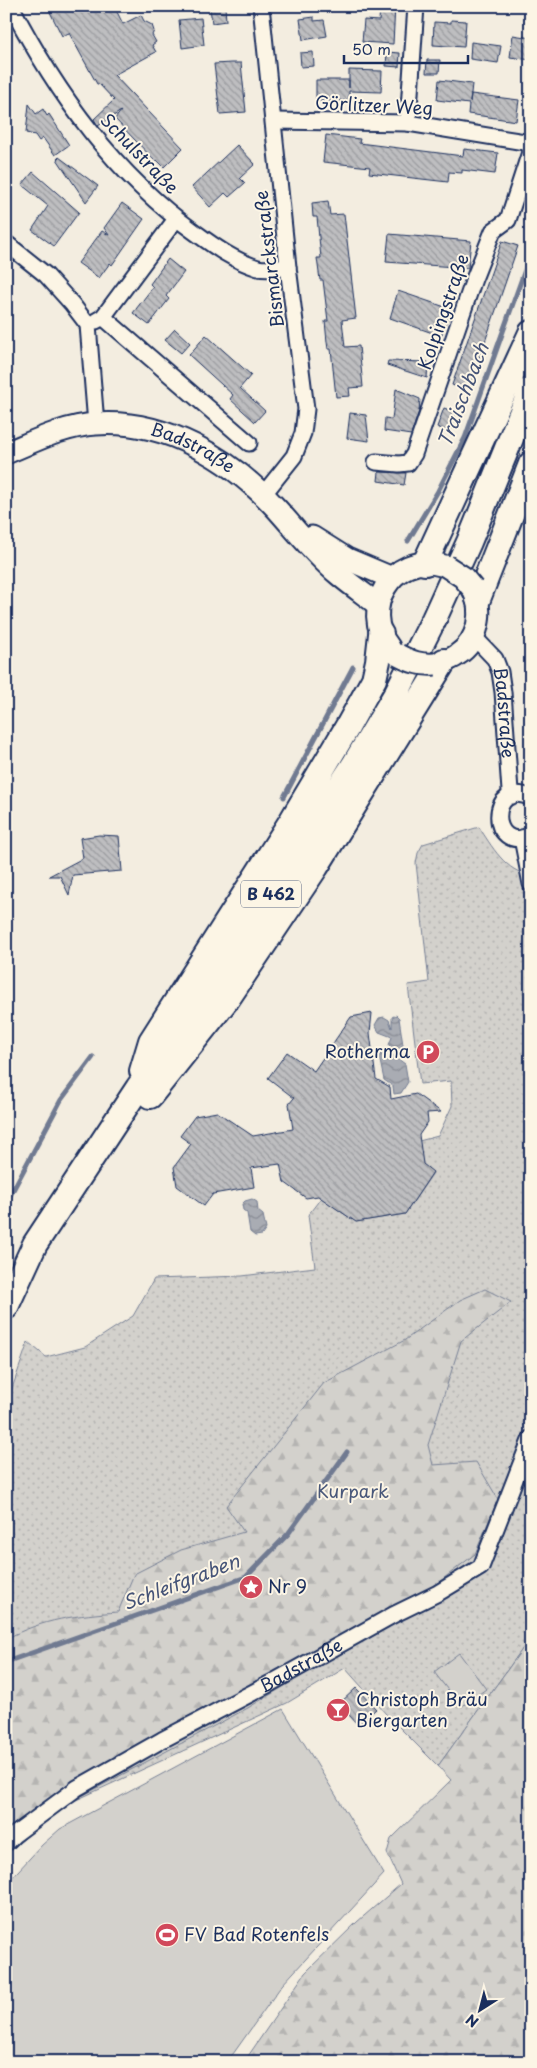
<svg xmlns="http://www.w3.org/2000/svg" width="537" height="2068" font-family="'Playpen Sans',sans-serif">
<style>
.grass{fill:url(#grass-dots);stroke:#778095}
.forest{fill:url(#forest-firs);stroke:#778095}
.garden{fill:#d3d1cc;stroke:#778095}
.water{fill:url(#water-waves);stroke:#707a91}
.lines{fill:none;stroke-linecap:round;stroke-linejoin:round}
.stream{stroke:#707a91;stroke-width:5}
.building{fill:url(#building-back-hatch);stroke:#1b2f5e}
.street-casing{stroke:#1b2f5e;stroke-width:19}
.secondary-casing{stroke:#1b2f5e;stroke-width:25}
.primary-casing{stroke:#1b2f5e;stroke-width:28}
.street{stroke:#fcf5e5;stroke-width:15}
.secondary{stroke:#fcf5e5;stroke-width:21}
.primary{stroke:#fcf5e5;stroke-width:24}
.secondary-bridge-casing{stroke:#1b2f5e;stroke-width:25;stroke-linecap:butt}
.secondary-bridge{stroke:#fcf5e5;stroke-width:21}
.labels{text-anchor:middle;stroke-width:4;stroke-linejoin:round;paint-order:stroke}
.shield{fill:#fcf5e5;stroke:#5e6a86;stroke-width:1}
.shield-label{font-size:16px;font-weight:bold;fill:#1b2f5e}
.street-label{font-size:18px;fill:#1b2f5e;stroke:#fcf5e5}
.poi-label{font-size:18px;fill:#1b2f5e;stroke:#fcf5e5;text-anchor:start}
.park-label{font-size:18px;fill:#49587a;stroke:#fcf5e5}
.water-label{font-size:19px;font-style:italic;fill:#465478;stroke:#fcf5e5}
</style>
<defs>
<pattern id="grass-dots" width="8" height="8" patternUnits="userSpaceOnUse" patternTransform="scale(1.25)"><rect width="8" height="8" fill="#d3d1cc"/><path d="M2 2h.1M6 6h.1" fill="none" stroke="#b5b4b2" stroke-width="1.8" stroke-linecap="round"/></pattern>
<pattern id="forest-firs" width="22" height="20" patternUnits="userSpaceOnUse" patternTransform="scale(1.25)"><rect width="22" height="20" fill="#d3d1cc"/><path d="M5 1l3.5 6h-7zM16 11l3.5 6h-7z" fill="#b5b4b2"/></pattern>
<pattern id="water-waves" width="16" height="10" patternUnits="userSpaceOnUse" patternTransform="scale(1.25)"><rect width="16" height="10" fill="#a9acb3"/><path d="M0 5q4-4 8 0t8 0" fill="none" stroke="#898c95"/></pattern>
<pattern id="building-back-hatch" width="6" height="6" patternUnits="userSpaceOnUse" patternTransform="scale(1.25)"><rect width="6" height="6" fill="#bebec0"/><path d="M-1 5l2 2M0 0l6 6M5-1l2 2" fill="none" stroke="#9a9b9f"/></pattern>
</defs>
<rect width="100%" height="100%" fill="#f3ede0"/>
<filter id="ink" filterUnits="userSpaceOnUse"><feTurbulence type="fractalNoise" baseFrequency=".02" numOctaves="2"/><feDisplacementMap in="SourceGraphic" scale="10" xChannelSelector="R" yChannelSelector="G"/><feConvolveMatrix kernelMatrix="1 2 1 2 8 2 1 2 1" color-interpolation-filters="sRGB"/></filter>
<g filter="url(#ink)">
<!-- grass -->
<path class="grass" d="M479,827c12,18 27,46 52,48v762l-93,129 -52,-52 -41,-46 -58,35 -226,104 -55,47v-448l22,-64 18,15 39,-10 48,-31 21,-37 88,-3 73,-9 -7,-52 13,-17 35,24 49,-8 28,-41 -14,-11v-21l19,-5 14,-30 -1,-25 -31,3 -12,-99 21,-3 -13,-119 2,-10 5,-9z"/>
<!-- forest -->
<path class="forest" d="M485,1289l26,13 -50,39 -33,104 5,20 43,-3 22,37 -23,55 -36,28 -50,31 -100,57 4,11 -47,28 -185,98 -55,47v-215c36,-20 72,-24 112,-27l16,-38 47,-24 63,-18 -18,-26 98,-123 81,-43 55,-40z
M531,1637v425h-287l61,-89 52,-51 44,-38 -14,-31 4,-14 60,-59 -13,-14z"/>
<!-- garden -->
<path class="garden" d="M459,1653l27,36 -25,18 -27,-35z
M283,1709l101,165 -102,111 -49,69 -9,8h-218v-178l36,-39 18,-16z"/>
<!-- water -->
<path class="water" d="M396,1015l3,3 4,27 -2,4 -6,3 -6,-7 3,-8 -13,-5 -4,-7 4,-7 5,-1 5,3 3,8v-11z
M384,1049l21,15 3,18 -7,11 -7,1 -1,-8 -9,-6 -5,-24z
M252,1199l5,3 1,9 5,4 3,14 -4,6 -7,1 -5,-4 -3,-19 -4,-3 -1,-6 3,-3z"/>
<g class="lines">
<!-- stream -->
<path class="stream" d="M408,541l30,-50 27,-53 66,-185
M284,797l69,-130
M6,1203l55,-103 32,-43
M6,1662l240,-85 42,-43 59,-82"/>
</g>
<!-- building -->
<path class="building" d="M61,6h53l9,18 18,-9 3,6 8,4 2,6 -2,4 4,7 -4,3 4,7 -42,23 69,73 -19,19 -7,-7 -2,1 -40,-42 6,-8 -23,15 -4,-7 20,-19 -15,-16h-2l-28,-51 -7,3 -12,-24z
M225,6l1,15 -14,2 -2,-15z
M380,6h15l-2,38 -31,-2 2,-22 15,1z
M314,17v4l10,-1 3,16 -24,4 -3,-21z
M201,18l3,27 -22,3 -3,-28z
M451,20l15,1 -2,26 -31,-2 1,-23 17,1z
M513,35l18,3v22l-21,-3z
M471,42l30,4 -3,17 -28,-4z
M313,52l1,14 -13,1 -1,-14z
M387,52l13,1 -1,14 -13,-1z
M427,60h13l-1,13h-13z
M231,63h10l5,49 -26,2 -6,-50z
M349,70l33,1 -1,21 -32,-1v10h-33v-21h33v8z
M439,80l33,4 -2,18 1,-8 48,6 -3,21 -48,-7 1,-10 -32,-4z
M29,104l7,10 7,-5 4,7 2,-2 20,31 -14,10 -12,-17 -4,3 -4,-6 -9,-2z
M326,135l34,4 -1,4 104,13 1,-7 34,4 -3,21 -33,-4v3l-13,-1 -1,10 -79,-9 1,-6 -47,-5z
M237,145l18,19 -15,14 5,5 -16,14 -4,-4 -15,14 -18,-20z
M59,157l39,29 -12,16 -29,-43z
M33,172l46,40 -25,34 -22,-16 16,-24 -26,-21z
M328,201l2,14 14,-1 12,104 -14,2 3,27 14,-1 4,41 -14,1 1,8 -14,1 -5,-48h-3l-1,-7 -2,-21h3l-5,-41h-3l-3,-22h4l-4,-41h-4l-1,-14z
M122,203l22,16 -32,46 -2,-2 -11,15 -21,-15 24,-32 7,4 -5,-7z
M389,234l82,7 -3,27 -82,-6z
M502,241l16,5 -50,145 -16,-6z
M168,259l16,13 -18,24 3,3 -20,26 -16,-12 20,-26 -3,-3z
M398,291l53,18 -10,27 -51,-18z
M175,329l15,14 -9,10 -16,-13z
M206,335l45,40 -11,13 25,23 -10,11 -25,-23 3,-4 -44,-40z
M388,361l40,1 -1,16 -40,-13z
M396,389l24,10 -1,12 -8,24 -27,-4 1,-13 7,1z
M444,408l13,5 -8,19 -12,-5z
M350,413l16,2 3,26 -22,-3z
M379,472l27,1 -2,12 -26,-4z
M99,835l20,1 3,35 -49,4 -4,20 -9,-19h-11l34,-18 -3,-20z
M372,1013l-2,20 6,46 14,8 1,12 25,-5 25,18 -14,1 1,9 -9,13 4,29 10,8 -28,42 -49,8 -38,-26 -12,2 -22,-16 -4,-18 -29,4 3,19 -41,7 -9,12 -27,-20 -3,-19 17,-23 -11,-8 15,-20 22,-4 36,24 40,-7 -4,-25 5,-6 -26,-20 19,-26 27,19 37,-54z
M356,1688l20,21 -18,16 -19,-21z"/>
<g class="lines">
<!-- street casing -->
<g class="street-casing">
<g id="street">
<path d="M11,6c46,88 104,169 185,227 19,14 39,28 62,35 9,2 21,0 30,-1"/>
<path d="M261,6l27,261 18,142 -3,24 -9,23 -31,39"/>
<path d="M274,121l134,2 123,20"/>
<path d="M408,123l8,-117"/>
<path d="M6,243l40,32 26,29 16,21 8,99"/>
<path d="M103,317l146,126"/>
<path d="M96,321l7,-4 73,-98"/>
<path d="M376,462l23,2 9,-1 6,-9 60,-175 19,-48 15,-11 23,-71"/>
<path id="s1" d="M474,637l21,22 5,13 3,20 7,99 2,5"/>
<path d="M531,798c-43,-21 -43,58 0,37"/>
<path d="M522,838l9,46"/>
<path id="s2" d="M6,1843l8,-8 63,-47 85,-48 109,-57 122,-68 45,-22 43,-26 50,-129"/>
</g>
</g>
<!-- secondary casing -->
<g class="secondary-casing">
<g id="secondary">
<path id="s3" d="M6,453c29,-12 58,-27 90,-29 69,-5 135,35 180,84 20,22 39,47 62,66 13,11 26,20 39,30"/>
<path d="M312,537l35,22 45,19"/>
<path d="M389,647c-30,-38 3,-95 52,-82"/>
<path d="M435,664c7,-2 16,-4 22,-9 22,-14 27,-44 16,-66"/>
</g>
</g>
<!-- primary casing -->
<g class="primary-casing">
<path id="primary" d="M425,563l106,-230
M478,599l53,-135
M142,1071l9,-30 141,-221 56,-94 26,-47 4,-18 3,-27
M150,1096l78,-98 88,-131 128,-206
M6,1307l29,-63 103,-156 66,-93 53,-80 98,-152 41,-69 38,-75 35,-77 62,-153"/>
</g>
<!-- street -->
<use href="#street" class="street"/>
<!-- secondary -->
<use href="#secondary" class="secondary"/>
<!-- primary -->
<use href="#primary" class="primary"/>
<!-- secondary-bridge casing -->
<g class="secondary-bridge-casing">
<path id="secondary-bridge" d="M446,566l17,11 10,12
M398,655c13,7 23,10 37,9"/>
</g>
<!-- secondary-bridge -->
<use href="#secondary-bridge" class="secondary-bridge"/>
</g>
</g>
<!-- icons -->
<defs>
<g id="parking-disc" transform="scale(1.25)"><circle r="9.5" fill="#d1495b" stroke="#fcf5e5"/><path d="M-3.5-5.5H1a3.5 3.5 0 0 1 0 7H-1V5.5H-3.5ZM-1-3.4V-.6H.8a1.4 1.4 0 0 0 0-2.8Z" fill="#fff"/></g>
<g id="sight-disc" transform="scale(1.25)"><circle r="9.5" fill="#d1495b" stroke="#fcf5e5"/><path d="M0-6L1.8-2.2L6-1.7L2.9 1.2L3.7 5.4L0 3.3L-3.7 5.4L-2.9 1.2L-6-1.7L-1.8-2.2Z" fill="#fff"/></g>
<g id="bar-disc" transform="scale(1.25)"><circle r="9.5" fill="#d1495b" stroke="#fcf5e5"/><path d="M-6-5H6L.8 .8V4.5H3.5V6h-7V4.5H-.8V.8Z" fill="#fff"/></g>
<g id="stadium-disc" transform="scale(1.25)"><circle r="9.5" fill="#d1495b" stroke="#fcf5e5"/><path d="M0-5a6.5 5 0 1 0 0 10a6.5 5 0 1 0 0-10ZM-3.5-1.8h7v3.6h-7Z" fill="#fff"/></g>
</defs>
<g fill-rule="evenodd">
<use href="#parking-disc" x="428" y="1052"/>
<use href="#sight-disc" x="251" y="1587"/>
<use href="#bar-disc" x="338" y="1710"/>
<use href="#stadium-disc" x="167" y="1935"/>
</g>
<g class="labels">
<!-- shield labels -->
<rect class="shield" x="241" y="880.5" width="60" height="27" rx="4"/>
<g class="shield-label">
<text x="271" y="900">B 462</text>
</g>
<!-- street labels -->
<g class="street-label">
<text transform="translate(374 106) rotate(3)" y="6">Görlitzer Weg</text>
<text transform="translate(139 154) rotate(46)" y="6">Schulstraße</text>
<text transform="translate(270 259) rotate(-97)" y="6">Bismarckstraße</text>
<text transform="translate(444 312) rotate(-71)" y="6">Kolpingstraße</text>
<text dy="6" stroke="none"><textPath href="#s3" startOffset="196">Badstraße</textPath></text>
<text dy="6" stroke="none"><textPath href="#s1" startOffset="85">Badstraße</textPath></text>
<text dy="6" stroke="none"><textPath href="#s2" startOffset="345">Badstraße</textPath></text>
</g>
<!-- poi labels -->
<g class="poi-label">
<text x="410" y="1058" text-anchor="end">Rotherma</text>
<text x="268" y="1593">Nr 9</text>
<text x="356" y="1706">Christoph Bräu<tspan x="356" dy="21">Biergarten</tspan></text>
<text x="184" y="1941">FV Bad Rotenfels</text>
</g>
<!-- park labels -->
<g class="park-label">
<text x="353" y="1498">Kurpark</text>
</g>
<!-- water labels -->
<g class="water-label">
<text transform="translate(463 395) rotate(-69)" y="7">Traischbach</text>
<text transform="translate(181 1582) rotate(-21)" y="7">Schleifgraben</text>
</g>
</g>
<!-- margin -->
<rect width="537" height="2068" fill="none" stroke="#fcf5e5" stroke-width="25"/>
<rect x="12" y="12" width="512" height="2043" fill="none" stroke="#1b2f5e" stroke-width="2" filter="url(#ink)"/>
<!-- north arrow -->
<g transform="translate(480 2010) rotate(216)" stroke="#fcf5e5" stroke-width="4" paint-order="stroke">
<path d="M0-4L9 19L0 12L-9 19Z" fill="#1b2f5e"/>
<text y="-8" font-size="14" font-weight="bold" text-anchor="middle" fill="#1b2f5e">N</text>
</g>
<!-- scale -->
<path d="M344 55v8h124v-8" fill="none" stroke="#1b2f5e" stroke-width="2.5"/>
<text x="352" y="55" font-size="15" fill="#1b2f5e" stroke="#fcf5e5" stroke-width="4" paint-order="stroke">50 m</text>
</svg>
